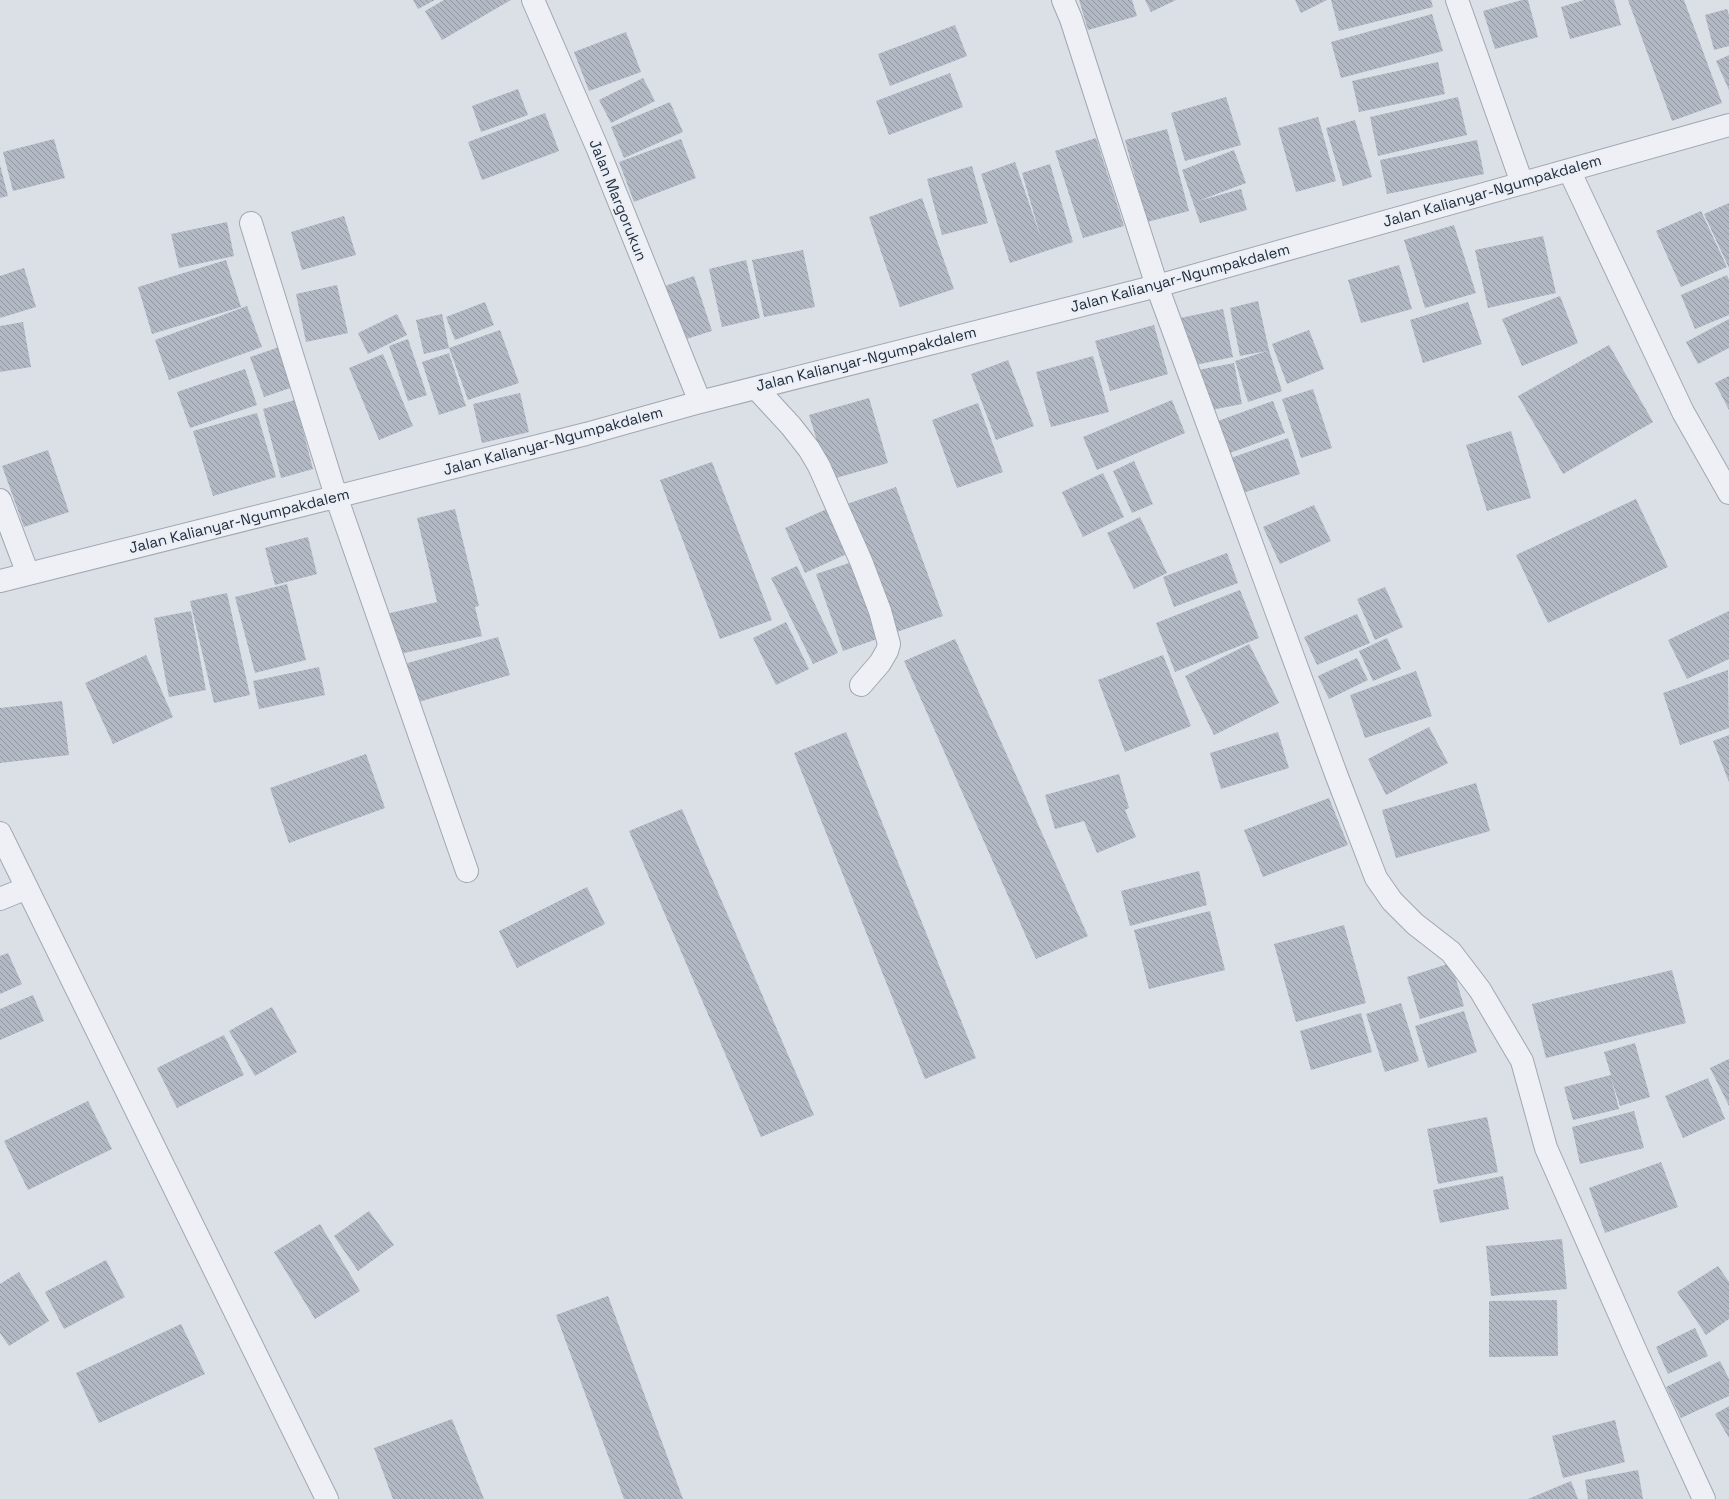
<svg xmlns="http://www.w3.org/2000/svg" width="1729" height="1499" font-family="'Space Grotesk',sans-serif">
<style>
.building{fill:url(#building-back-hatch)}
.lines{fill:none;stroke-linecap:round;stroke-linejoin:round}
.minor-casing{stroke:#a0a7b1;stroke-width:24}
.minor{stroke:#eef0f5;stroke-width:22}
.labels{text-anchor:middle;stroke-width:4;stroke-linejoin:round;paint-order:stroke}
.street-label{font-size:15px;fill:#242d3e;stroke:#eaeff5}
</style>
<defs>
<pattern id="building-back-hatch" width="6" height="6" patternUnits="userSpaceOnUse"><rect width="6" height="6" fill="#b2b9c4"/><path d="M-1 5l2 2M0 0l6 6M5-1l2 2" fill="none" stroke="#9197a1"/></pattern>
</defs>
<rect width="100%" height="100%" fill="#dbe0e7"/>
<!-- building -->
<path class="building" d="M413,0h22l-17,9z
M444,0h67l-69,40 -17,-29z
M1079,0h53l5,16 -49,14z
M1145,0h31l-25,12z
M1295,0h32l-26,13z
M1331,0h100l2,7 -94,24z
M1522,0h6l10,37 -43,12 -12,-38z
M1584,0h30l7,25 -51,14 -9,-32z
M1628,0h56l38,103 -50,18z
M1727,9l2,6v31l-15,4 -9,-35z
M1432,14l11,37 -102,27 -10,-36z
M955,25l12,31 -77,30 -12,-32z
M626,32l15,40 -52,19 -15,-39z
M1729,55v35l-13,-29z
M1438,62l7,32 -86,18 -7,-31z
M950,73l13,34 -74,28 -13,-34z
M643,78l12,23 -44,22 -12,-23z
M518,89l10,26 -47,17 -9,-26z
M1226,97l15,48 -56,16 -14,-48z
M1458,97l9,38 -89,21 -8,-39z
M670,102l13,30 -59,26 -13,-31z
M545,113l14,38 -77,29 -14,-38z
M1318,117l18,64 -40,11 -18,-64z
M1355,120l17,57 -29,9 -17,-58z
M1167,129l22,82 -42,11 -22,-82z
M1096,138l28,88 -41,12 -28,-87z
M54,139l11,39 -52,13 -10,-39z
M681,139l15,39 -62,24 -15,-40z
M1477,140l7,34 -97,20 -7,-34z
M1234,150l12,33 -48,18 43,-12 6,21 -47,13 -18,-53z
M1015,162l26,76 -19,-65 28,-9 23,78 -63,21 -29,-89z
M0,165l8,31 -8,2z
M972,166l16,57 -46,12 -15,-56z
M922,198l32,91 -54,18 -31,-90z
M1729,203v65l-25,-54z
M1701,211l26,56 -46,20 -25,-56z
M344,216l12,39 -54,15 -11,-38z
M227,222l7,34 -55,12 -8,-34z
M1454,225l22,68 -51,15 -21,-68z
M1543,236l13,57 -68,15 -13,-58z
M803,250l12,57 -51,10 -12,-57z
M226,260l15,47 -89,27 -14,-47z
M746,260l14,58 -38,9 -13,-58z
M1399,265l13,44 -51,14 -13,-43z
M24,268l12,39 -36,11v-42z
M1727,275l2,5v35l-34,14 -14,-34z
M694,276l18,55 -29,9 -18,-54z
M337,285l11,48 -42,9 -10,-48z
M1560,296l18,47 -56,23 -20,-47z
M1258,301l11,49 13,41 -34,11 -13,-41 32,-10 -27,5 -10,-48z
M485,302l9,23 -39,15 -9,-23z
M1468,302l14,42 -59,19 -13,-43z
M247,306l15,41 -93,33 -14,-40z
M1223,309l10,48 -42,9 -11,-48z
M397,314l10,21 -39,19 -10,-21z
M442,314l7,34 -25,6 -8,-34z
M1729,319v29l-31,16 -12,-22z
M23,322l8,45 -31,5v-46z
M1154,325l14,49 -58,17 -15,-50z
M500,330l19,53 -51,17 -19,-52z
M1309,330l15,39 -37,15 -15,-40z
M408,339l19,56 -19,6 -19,-55z
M285,345l14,40 -35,12 -14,-40z
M1609,345l44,77 -90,52 -45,-78z
M449,353l17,53 -27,9 -17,-53z
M383,354l30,72 -34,14 -30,-72z
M1093,356l16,56 -58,15 -15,-55z
M1008,360l26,66 -38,14 -25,-66z
M1234,363l8,41 -36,7 -8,-41z
M245,369l12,36 -67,23 -13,-36z
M1729,376v34l-14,-27z
M1313,389l19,59 -31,10 -19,-59z
M520,393l9,39 -47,11 -9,-39z
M869,398l19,65 -59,17 -20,-65z
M295,400l18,69 -32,9 -18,-69z
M1172,400l13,33 -88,37 -14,-33z
M1273,401l12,32 -58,21 -12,-32z
M978,403l25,69 -46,16 -25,-68z
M257,413l19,64 -63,19 -20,-65z
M1511,431l20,67 -44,13 -21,-66z
M1288,438l12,36 -60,20 -12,-35z
M48,450l21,62 -45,15 -22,-61z
M1134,461l19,43 -21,9 -19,-42z
M712,462l60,158 -52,19 -60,-159z
M1103,473l21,44 -41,20 -21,-45z
M896,487l47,129 -52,18 -47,-129z
M1636,499l32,68 -120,56 -32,-68z
M1314,505l17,36 -51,23 -17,-37z
M831,507l20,45 -46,21 -20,-45z
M455,509l24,97 -4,1 7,29 -87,19 -9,-41 51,-12 -20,-84z
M1140,517l27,56 -33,16 -27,-56z
M308,537l9,37 -42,11 -10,-37z
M1227,553l11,30 -64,24 -11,-30z
M852,562l28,76 -37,13 -27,-77z
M797,566l41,87 -25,11 -42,-86z
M287,584l19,76 -51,13 -20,-76z
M1385,587l18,40 -28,13 -18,-41z
M1240,590l19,48 -84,34 -19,-49z
M227,593l23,102 -36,8 -24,-102z
M191,611l15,79 -37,7 -15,-79z
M1729,611v48l-42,20 -19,-39z
M1357,614l13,29 -53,22 -13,-28z
M786,622l23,47 -33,16 -23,-47z
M498,637l12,38 -98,29 -11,-39z
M1387,638l14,31 -28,12 -14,-30z
M955,639l133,297 -52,23 -132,-298z
M1249,644l30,59 -65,32 -29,-59z
M146,655l27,62 -60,27 -28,-61z
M1163,655l28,71 -66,26 -27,-72z
M1357,658l11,22 -39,19 -11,-23z
M319,667l6,28 -66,14 -6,-28z
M1728,670l1,58 -49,17 -17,-52z
M1416,671l16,45 -67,22 -15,-43z
M62,701l7,54 -69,8v-55z
M1429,727l19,36 -62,32 -18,-36z
M846,732l130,326 -51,21 -131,-326z
M1278,732l11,36 -68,21 -11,-36z
M1729,735v47l-16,-41z
M366,754l19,54 -96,35 -19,-55z
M1119,774l10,34 -4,2 11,27 -39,16 -13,-32 -29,8 -10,-34z
M1476,783l14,48 -94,27 -14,-48z
M1329,798l19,47 -85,32 -19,-47z
M682,809l132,306 -53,22 -132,-306z
M1199,871l8,34 -77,21 -9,-35z
M587,887l18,37 -88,44 -18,-37z
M1210,911l15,59 -76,19 -15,-59z
M1344,925l22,78 -70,19 -22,-78z
M8,953l14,31 -22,10v-38z
M1451,963l13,43 -44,13 -13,-42z
M1672,970l14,53 -140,35 -14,-54z
M33,995l11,26 -44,19v-31z
M1401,1003l18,58 -34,11 -19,-58z
M272,1007l25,45 -42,24 -26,-45z
M1464,1011l13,41 -49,16 -13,-42z
M1361,1013l11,39 -61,18 -11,-39z
M224,1035l20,40 -67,33 -20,-40z
M1635,1043l15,54 -30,9 -9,-28 8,31 -46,11 -9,-33 47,-12 -7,-23z
M1729,1059v47l-19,-38z
M1708,1078l17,41 -42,19 -18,-42z
M88,1101l24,48 -84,41 -24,-49z
M1634,1111l10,37 -64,16 -8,-37z
M1487,1117l11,55 -60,12 -11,-55z
M1661,1162l17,45 -73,26 -16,-45z
M1503,1176l6,33 -69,14 -7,-33z
M369,1211l25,34 -36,26 -24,-35z
M320,1224l40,67 -45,28 -41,-67z
M1562,1239l5,50 -76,7 -5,-50z
M106,1260l19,37 -61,32 -19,-37z
M1718,1266l11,16v37l-23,16 -29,-43z
M19,1272l30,49 -40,25 -9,-13v-49z
M608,1296l75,203h-59l-68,-184z
M1557,1300l1,56 -69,1v-56z
M181,1324l24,50 -106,49 -23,-50z
M1695,1328l13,28 -40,18 -12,-27z
M1720,1361l9,18v17l-48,22 -15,-31z
M1729,1406v32l-14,-24z
M452,1419l32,80h-91l-19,-51z
M1615,1420l10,42 -62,16 -11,-42z
M1638,1470l5,29h-55l-3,-19z
M1571,1481l7,18h-50z"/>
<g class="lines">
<!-- minor casing -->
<g class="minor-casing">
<path id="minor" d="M533,0l64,147 103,255
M1063,0l8,19 86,267 179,488 40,104 16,23 23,23 36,28 29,38 42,71 24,87 91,206 67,145
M1457,0l65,183
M1569,170l114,242 46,81
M251,223l85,273 131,375
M756,388l35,38 18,23 10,17 42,95 19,50 9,33 -2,7 -7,12 -19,22
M0,500l28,74
M0,581l586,-147 114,-32 457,-116 572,-161
M0,833l327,666
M0,899l27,-11"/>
</g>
<!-- minor -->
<use href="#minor" class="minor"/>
</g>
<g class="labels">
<!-- street labels -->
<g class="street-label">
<text transform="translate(1492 191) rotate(-16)" y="5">Jalan Kalianyar-Ngumpakdalem</text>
<text transform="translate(618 200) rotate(68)" y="5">Jalan Margorukun</text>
<text transform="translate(1180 278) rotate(-15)" y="5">Jalan Kalianyar-Ngumpakdalem</text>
<text transform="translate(866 359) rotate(-14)" y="5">Jalan Kalianyar-Ngumpakdalem</text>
<text transform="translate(553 441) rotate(-15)" y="5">Jalan Kalianyar-Ngumpakdalem</text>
<text transform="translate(239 521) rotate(-14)" y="5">Jalan Kalianyar-Ngumpakdalem</text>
</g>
</g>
</svg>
